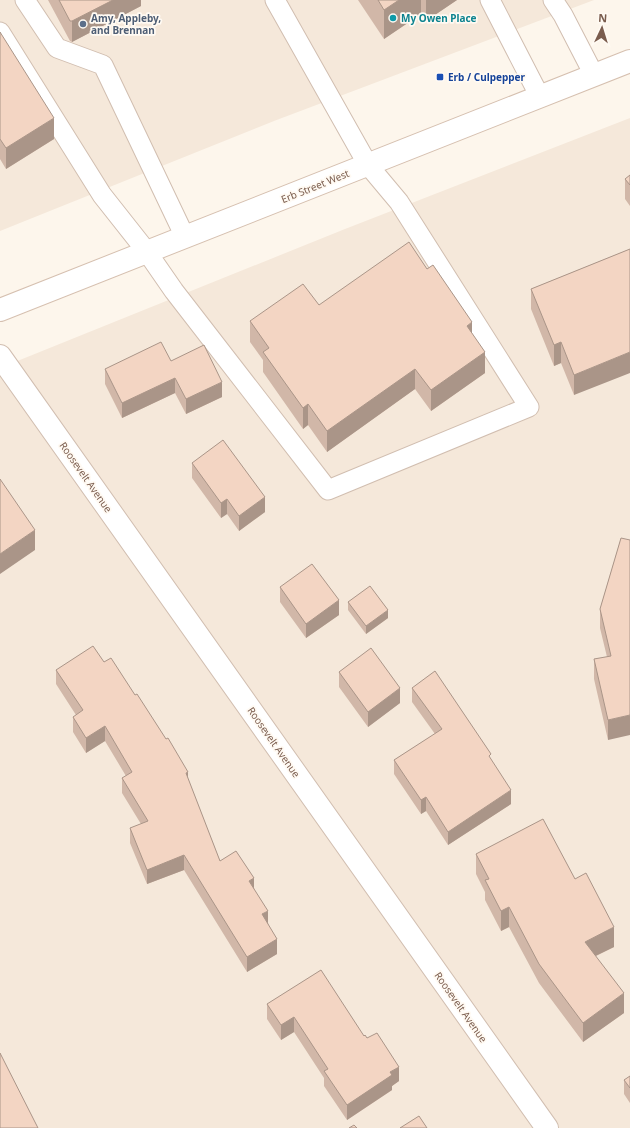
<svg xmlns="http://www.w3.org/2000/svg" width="630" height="1128" font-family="'Noto Sans',sans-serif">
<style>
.residential{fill:#f5e8da}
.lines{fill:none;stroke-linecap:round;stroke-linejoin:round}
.lane-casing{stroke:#d1beb0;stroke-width:21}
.street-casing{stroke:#d1beb0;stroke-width:24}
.secondary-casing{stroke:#d6c0b0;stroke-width:24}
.lane{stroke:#fff;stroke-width:19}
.street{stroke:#fff;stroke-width:22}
.secondary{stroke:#fff;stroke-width:22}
.wall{fill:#d1b7a8}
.shaded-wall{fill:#aa9588}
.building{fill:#f3d5c3;stroke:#aa9588}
.culture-dot{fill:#0f9aa8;stroke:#fffaf3;stroke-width:1.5}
.service-dot{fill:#5c6f8a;stroke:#fffaf3;stroke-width:1.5}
.transit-dot{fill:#1a4fb4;stroke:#fffaf3;stroke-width:1.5}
.labels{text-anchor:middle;stroke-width:3.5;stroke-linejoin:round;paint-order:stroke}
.service-label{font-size:10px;font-weight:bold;fill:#4e5e75;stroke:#fffaf3;text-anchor:start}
.culture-label{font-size:10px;font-weight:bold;fill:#0d838f;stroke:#fffaf3;text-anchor:start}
.transit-label{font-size:10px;font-weight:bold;fill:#164399;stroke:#fffaf3;text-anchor:start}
.street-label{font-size:10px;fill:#7a5c4d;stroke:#fffaf3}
</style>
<rect width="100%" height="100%" fill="#fdf6ec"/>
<!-- residential -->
<path class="residential" d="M0,0h594l-320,121 -274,110z
M630,118v1010h-630v-760l345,-139z"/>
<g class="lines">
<!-- lane casing -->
<g class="lane-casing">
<path id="lane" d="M25,0l32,48 46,17 82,172
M490,0l50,97
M553,0l10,15 31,60
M0,32l102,163 45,57 27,39 154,199 201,-83 -130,-205 -31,-37 -93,-165"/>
</g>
<!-- street casing -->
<g class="street-casing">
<path id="street" d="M0,356l547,772"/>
</g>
<!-- secondary casing -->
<g class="secondary-casing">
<path id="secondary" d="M0,310l630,-249"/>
</g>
<!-- lane -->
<use href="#lane" class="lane"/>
<!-- street -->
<use href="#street" class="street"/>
<!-- secondary -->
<use href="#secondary" class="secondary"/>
</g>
<!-- wall -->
<path class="wall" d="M48,0h93v6l-69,36 -2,-1z
M358,0h99l-31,21 -5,-7 -37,25z
M0,32l54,107 -48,30 -6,-10z
M630,175v31l-5,-7v-20z
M630,249l-56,146 -13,-32 -7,3 -23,-57v-20z
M319,305l153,28 13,40 -54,38 -16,-22 -88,63 -19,-27 -5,4 -40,-57v-12l-13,-18v-21z
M171,361l51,36 -36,17 -11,-21 -53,25 -17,-34v-15z
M192,463l73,49 -26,19 -12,-17 -6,4 -29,-40z
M621,538l-13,202 -14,-61v-20l13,-2 -7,-29v-19z
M280,587l59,28 -33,23 -26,-36z
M348,602l40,16 -22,16 -18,-24z
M104,662l84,117 32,82 34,27 14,35 9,31 -30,18 -63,-102 -37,14 -17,-41v-15l11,-4 -19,-31v-15l4,-2 -21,-35 -19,12 -13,-21v-15l3,-2 -20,-31v-14z
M339,672l61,31 -32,24 -29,-40z
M412,688l79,72 20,44 -63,41 -22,-34 -5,3 -27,-40v-14l41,-26 -23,-32z
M476,854l99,25 39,68 -18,9 28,57 -41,29 -44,-59 -30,-56 -8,4 -16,-31v-8l-9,-18z
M267,1004l97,32 35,45 -7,5v4l-45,30 -23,-34v-8l-30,-46 -13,8 -14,-21z
M630,1076v27l-6,-9v-14z"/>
<!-- shaded-wall -->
<path class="shaded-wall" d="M113,0h28v6l-69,36v-21z
M399,0h22v14l-37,25v-29z
M426,0h31l-31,21z
M54,118v21l-48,30v-21z
M472,322v20l-5,-16z
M561,342v21l-7,3v-21z
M485,352v21l-54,38v-21z
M630,352v21l-56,22v-20z
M415,369v20l-88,63v-21z
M175,378v15l-53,25v-15z
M222,382v15l-36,17v-15z
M308,404v21l-5,4v-21z
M265,497v15l-26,19v-15z
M227,499v15l-6,4v-15z
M35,530v20l-35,24v-20z
M339,600v15l-33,23v-14z
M388,610v8l-22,16v-8z
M400,688v15l-32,24v-15z
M630,715v20l-22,5v-20z
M105,726v15l-19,12v-15z
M188,772v15l-2,-14z
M511,790v14l-63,41v-13z
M426,797v14l-5,3v-14z
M184,855v15l-37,14v-14z
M254,878v15l-5,-12z
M509,907v20l-8,4v-20z
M268,911v14l-6,-11z
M614,927v20l-29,14v-19z
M277,939v15l-30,18v-15z
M624,993v20l-41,29v-19z
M294,1017v15l-13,8v-15z
M399,1067v14l-7,5v4l-45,30v-15l43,-33z"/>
<!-- building -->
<path class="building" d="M59,0h54l-41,21h-2z
M378,0h21l-15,10z
M0,32l54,86 -48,30 -6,-9z
M630,175v10l-5,-6z
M409,242l18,27 6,-4 39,57 -5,4 18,26 -54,38 -16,-21 -88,62 -19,-27 -5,4 -40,-56 6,-4 -19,-27 53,-37 16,21z
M630,249v103l-56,23 -13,-33 -7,3 -23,-56z
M161,342l10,19 33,-16 18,37 -36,17 -11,-21 -53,25 -17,-34z
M223,440l42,57 -26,19 -12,-17 -6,4 -29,-40z
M0,479l35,51 -35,24z
M621,538l9,2v175l-22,5 -14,-61 17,-3 -11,-47z
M312,564l27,36 -33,24 -26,-37z
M370,586l18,24 -22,16 -18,-24z
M93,646l11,16 7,-4 24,37 2,-1 29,45 2,-1 20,34 -2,1 34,88 16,-10 18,27 -5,3 19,30 -6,3 15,25 -30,18 -63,-102 -37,15 -17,-42 18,-7 -26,-43 10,-6 -27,-46 -19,12 -13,-21 10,-7 -27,-40z
M371,648l29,40 -32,24 -29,-40z
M435,671l56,83 -2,2 22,34 -63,42 -22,-35 -5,3 -27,-40 48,-31 -30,-41z
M543,819l32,60 11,-6 28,54 -29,15 39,51 -41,30 -44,-59 -30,-57 -8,4 -16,-31 4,-1 -13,-25z
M321,970l43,66 1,-1 2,3 10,-5 22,34 -9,5 2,3 -45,30 -23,-34 4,-2 -34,-52 -13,8 -14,-21z
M0,1053l38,75h-38z
M630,1076v12l-6,-8z
M419,1116l8,12h-27z
M354,1125l3,3h-8z"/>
<!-- markers -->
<circle class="culture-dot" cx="393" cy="18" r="4"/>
<circle class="service-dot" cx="83" cy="24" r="4"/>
<rect class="transit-dot" x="436" y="73" width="8" height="8" rx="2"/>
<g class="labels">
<!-- service labels -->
<g class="service-label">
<text x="91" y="22">Amy, Appleby,<tspan x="91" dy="12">and Brennan</tspan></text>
</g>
<!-- culture labels -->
<g class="culture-label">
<text x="401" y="22">My Owen Place</text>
</g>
<!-- transit labels -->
<g class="transit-label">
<text x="448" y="81">Erb / Culpepper</text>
</g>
<!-- street labels -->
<g class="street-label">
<text transform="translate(315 186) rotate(-22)" y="4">Erb Street West</text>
<text transform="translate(86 477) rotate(55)" y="4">Roosevelt Avenue</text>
<text transform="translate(274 742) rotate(55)" y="4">Roosevelt Avenue</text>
<text transform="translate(461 1007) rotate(55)" y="4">Roosevelt Avenue</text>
</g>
</g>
<!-- north arrow -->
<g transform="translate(602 28) rotate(4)" stroke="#fffaf3" stroke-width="3" paint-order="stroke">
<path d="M0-3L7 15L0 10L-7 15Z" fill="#7a5c4d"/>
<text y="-6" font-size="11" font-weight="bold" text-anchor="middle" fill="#7a5c4d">N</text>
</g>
</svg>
